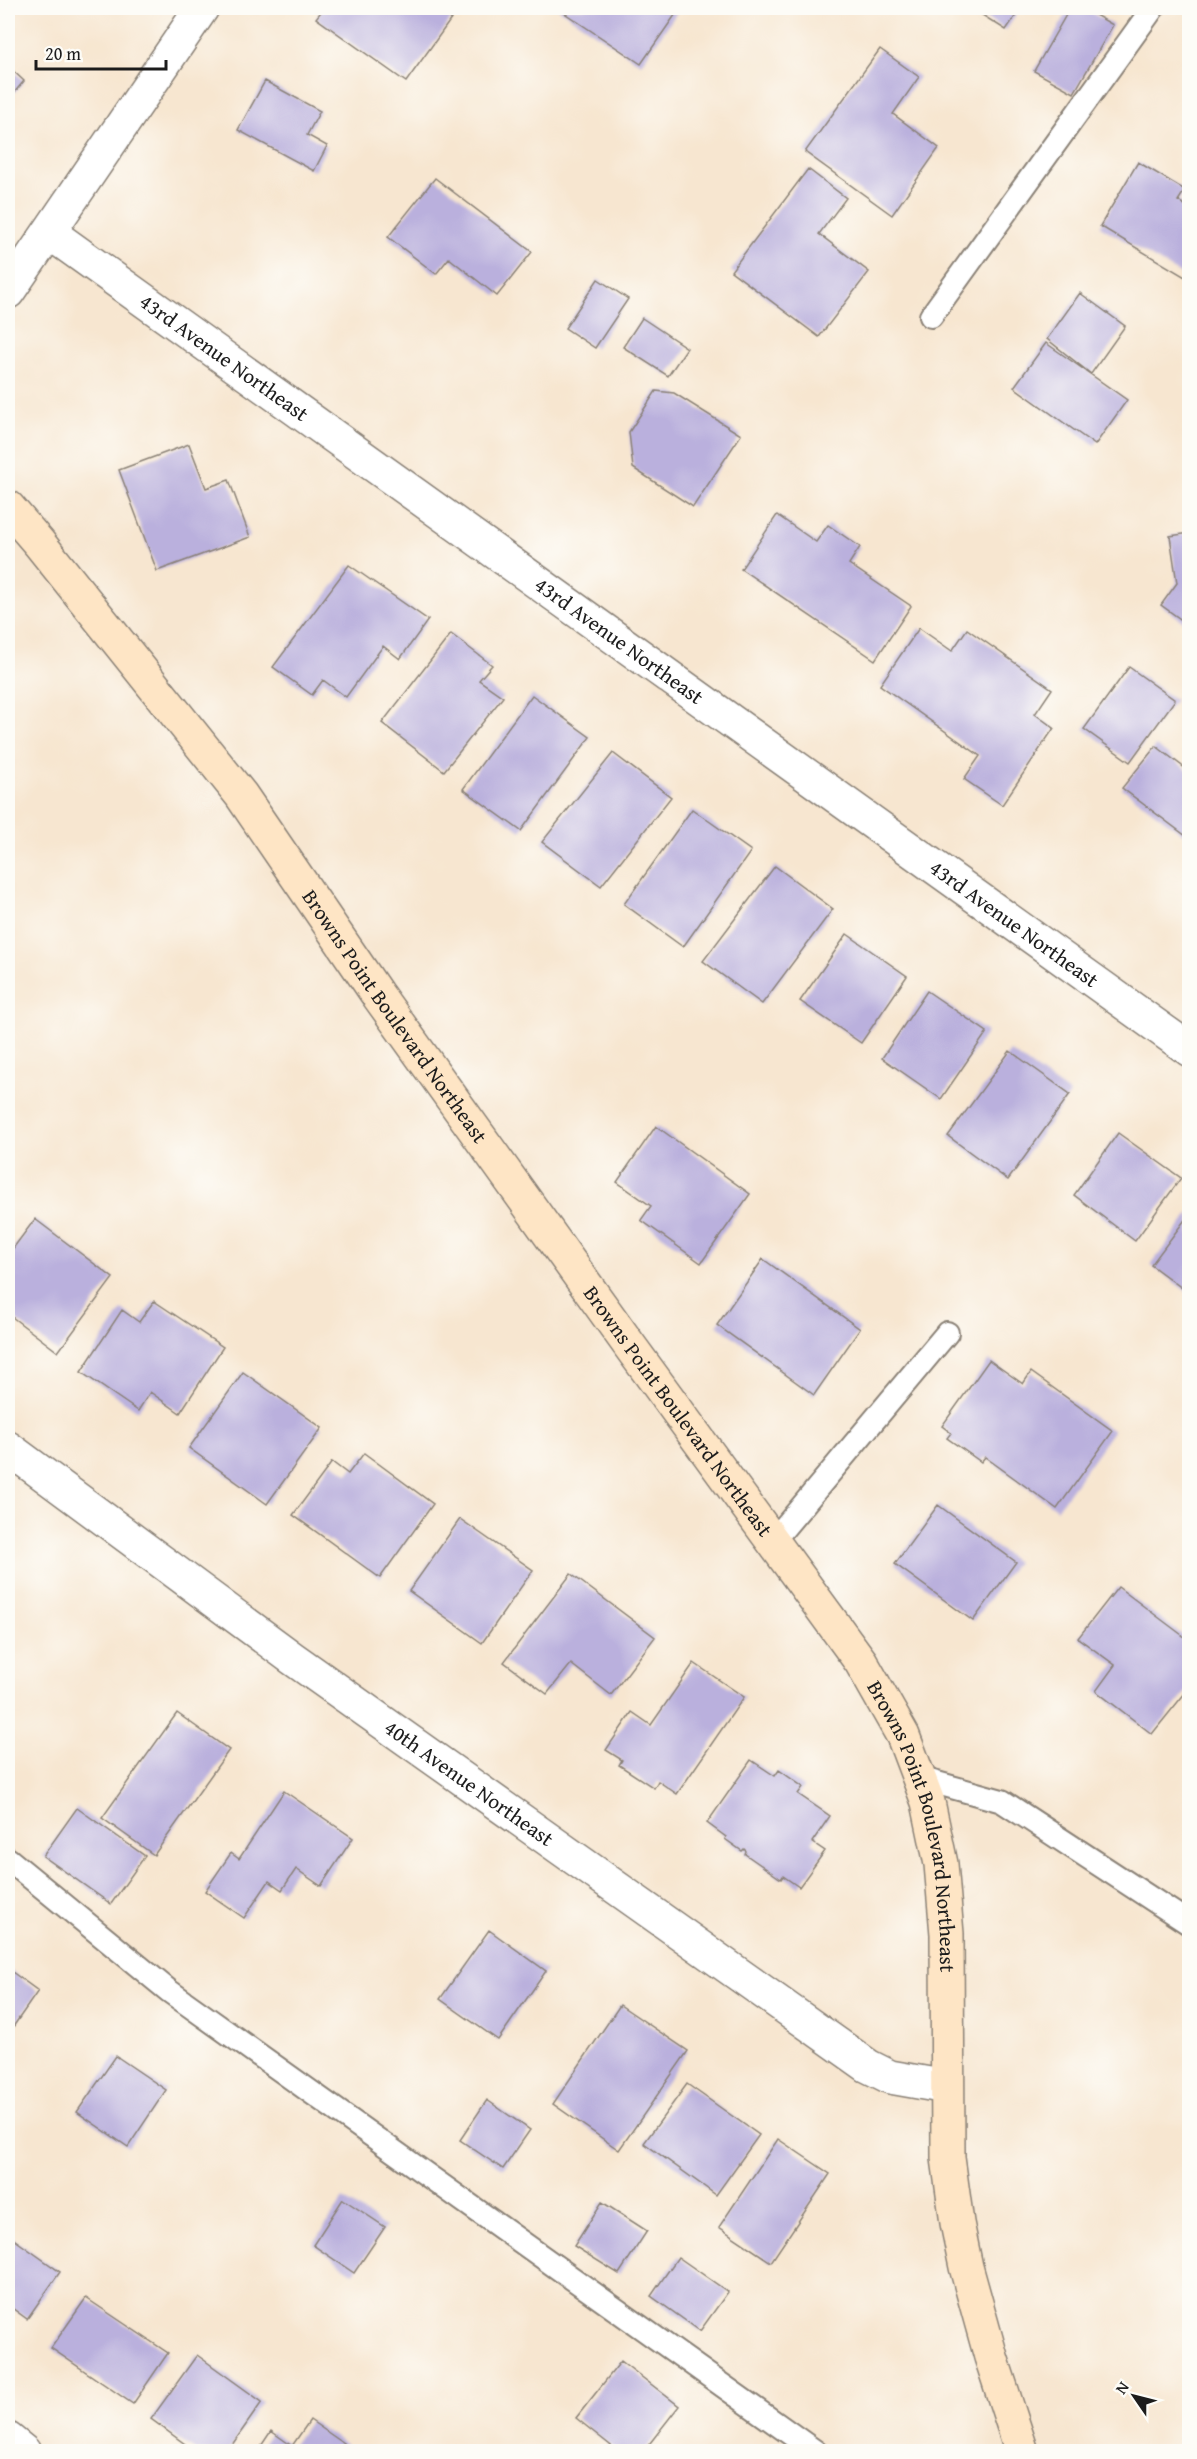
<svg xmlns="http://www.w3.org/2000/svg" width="1197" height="2459" font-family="'Gentium Book Plus',serif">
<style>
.building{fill:#bab0dd}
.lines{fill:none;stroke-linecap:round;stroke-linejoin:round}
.lane-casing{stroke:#8a8176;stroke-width:26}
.street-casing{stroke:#8a8176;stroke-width:36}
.secondary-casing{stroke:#8a8176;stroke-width:36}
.lane{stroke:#fff;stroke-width:22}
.street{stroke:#fff;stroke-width:33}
.secondary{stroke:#fee5c5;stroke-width:33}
.labels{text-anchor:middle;stroke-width:5;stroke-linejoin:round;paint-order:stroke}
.street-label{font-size:21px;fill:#1c1c1c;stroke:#fdfcf7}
</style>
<rect width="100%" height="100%" fill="#fdfcf7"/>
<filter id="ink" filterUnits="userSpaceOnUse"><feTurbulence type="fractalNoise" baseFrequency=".0167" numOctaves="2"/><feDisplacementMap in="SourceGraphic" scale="12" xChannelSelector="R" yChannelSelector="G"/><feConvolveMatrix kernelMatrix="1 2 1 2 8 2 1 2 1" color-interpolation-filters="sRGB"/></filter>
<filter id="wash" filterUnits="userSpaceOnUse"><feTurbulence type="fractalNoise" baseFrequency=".008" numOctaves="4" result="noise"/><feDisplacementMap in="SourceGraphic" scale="24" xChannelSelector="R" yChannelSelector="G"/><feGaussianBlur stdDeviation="1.35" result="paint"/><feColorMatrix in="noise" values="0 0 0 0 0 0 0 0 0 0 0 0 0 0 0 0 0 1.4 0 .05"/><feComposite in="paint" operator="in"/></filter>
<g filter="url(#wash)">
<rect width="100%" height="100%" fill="#f7e6d0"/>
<g id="blocks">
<!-- building -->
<path class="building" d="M324,8h135l-53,74 -90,-64z
M557,8h123l-39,56z
M971,8h50l-15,22z
M1070,8h13l30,17 -39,68 -40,-22z
M880,49l39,28 -26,37 46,34 -47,67 -87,-63z
M8,66l16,15 -16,19z
M265,81l55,30 -13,24 20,11 -13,25 -76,-41z
M1138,162l47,28 -7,11 12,7v72l-90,-54z
M808,169l38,29 -27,36 50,38 -50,65 -88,-66z
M435,178l97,74 -35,44 -48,-38 -13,16 -48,-37z
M598,279l30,20 -33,49 -30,-20z
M1080,293l45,33 -34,48 -44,-35z
M642,318l45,30 -19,28 -45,-29z
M1046,343l81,57 -32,45 -81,-58z
M656,391l18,2 67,42 -48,72 -60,-39 -4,-36z
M189,444l17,44 23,-8 21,57 -93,34 -38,-101z
M777,515l39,27 12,-17 32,22 -11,17 62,42 -36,54 -134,-91z
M1190,533v93l-29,-21 16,-22 -7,-47z
M349,565l79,55 -28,39 -17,-13 -37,51 -23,-17 -11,15 -39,-28z
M919,628l33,23 15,-22 85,60 -17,25 19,14 -52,77 -38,-26 16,-23 -100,-71z
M451,634l41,31 -13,15 24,17 -59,74 -62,-48z
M1129,667l46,33 -45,62 -46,-33z
M532,695l58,42 -69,94 -58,-42z
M1156,746l34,26v67l-68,-51z
M613,753l58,44 -70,89 -59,-44z
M692,809l59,42 -68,96 -59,-43z
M775,866l58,43 -71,95 -59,-43z
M847,934l60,42 -46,67 -61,-42z
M927,991l60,41 -46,67 -59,-41z
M1010,1051l60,43 -62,86 -60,-44z
M656,1126l94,68 -49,69 -60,-43 10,-14 -34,-24z
M1118,1133l63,45 -46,63 -61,-46z
M1190,1213v81l-39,-29z
M35,1219l78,59 -55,74 -50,-38v-59z
M763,1259l97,70 -46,66 -97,-70z
M154,1301l69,46 -43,66 -30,-21 -12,19 -57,-39 41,-62 17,12z
M989,1360l34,24 8,-12 82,59 -56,78 -72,-52 -4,5 -34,-24 4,-5 -9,-7z
M243,1372l79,56 -55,76 -78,-56z
M364,1453l69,51 -53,74 -87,-63 39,-53 16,12z
M938,1505l78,57 -43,59 -78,-57z
M460,1519l73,51 -51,73 -73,-52z
M571,1574l84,63 -44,58 -40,-31 -24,30 -43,-32z
M1118,1587l72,54v46l-38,47 -56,-43 19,-26 -37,-27z
M694,1663l50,34 -67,97 -19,-13 -4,7 -35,-23 3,-5 -16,-10 26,-38 19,13z
M177,1713l52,37 -75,105 -52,-37z
M751,1760l24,16 4,-6 24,17 -5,7 32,22 -18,26 13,9 -26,36 -16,-11 -2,3 -36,-25 1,-3 -2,-2 -2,2 -17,-12 1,-2 -19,-14z
M284,1791l69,47 -32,48 -25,-17 -14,21 -13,-9 -25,37 -39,-27 26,-38 8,6z
M77,1808l68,48 -34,48 -68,-48z
M489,1930l57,41 -48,69 -58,-41z
M8,1969l30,22 -30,43z
M620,2005l68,46 -69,99 -66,-46z
M116,2056l50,34 -38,57 -51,-35z
M687,2084l72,51 -43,60 -72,-52z
M487,2100l43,30 -27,39 -43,-29z
M778,2139l52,35 -59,88 -52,-35z
M343,2199l42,28 -31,46 -41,-28z
M602,2202l45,29 -28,43 -45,-28z
M8,2235l52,37 -33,47 -19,-14z
M678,2257l50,35 -28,39 -49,-35z
M86,2298l82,55 -35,51 -82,-56z
M197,2355l65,47 -35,50h-31l-45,-33z
M621,2361l58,45 -36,46h-24l-43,-34z
M310,2420l46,32h-99l14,-21 21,15z"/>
</g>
</g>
<g filter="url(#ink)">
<use href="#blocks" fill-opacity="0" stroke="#8a8176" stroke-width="1.5"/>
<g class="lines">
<!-- lane casing -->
<g class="lane-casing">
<path id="lane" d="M931,316l222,-308
M773,1541l174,-208
M919,1778l83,23 188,123
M8,1859l161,132 647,461"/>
</g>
<!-- street casing -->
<g class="street-casing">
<g id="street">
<path id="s1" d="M50,233l1140,817"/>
<path d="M8,292l194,-284"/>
<path id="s2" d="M8,1448l284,210 576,408 22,11 57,10"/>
<path d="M8,2439l16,13"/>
</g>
</g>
<!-- secondary casing -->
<g class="secondary-casing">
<g id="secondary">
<path id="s3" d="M8,507l31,36 202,252 136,199 255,355 229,313 42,74 25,66 13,62 6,70 1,224 9,65 9,44 25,90 31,95"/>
</g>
</g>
<!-- lane -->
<use href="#lane" class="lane"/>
<!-- street -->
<use href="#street" class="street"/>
<!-- secondary -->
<use href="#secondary" class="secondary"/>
</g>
</g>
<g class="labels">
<!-- street labels -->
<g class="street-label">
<text dy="7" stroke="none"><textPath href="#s1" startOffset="214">43rd Avenue Northeast</textPath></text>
<text dy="7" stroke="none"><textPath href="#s1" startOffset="700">43rd Avenue Northeast</textPath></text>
<text dy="7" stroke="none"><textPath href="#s1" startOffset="1186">43rd Avenue Northeast</textPath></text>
<text dy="7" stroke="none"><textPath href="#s3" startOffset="640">Browns Point Boulevard Northeast</textPath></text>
<text dy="7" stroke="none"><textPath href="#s3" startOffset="1126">Browns Point Boulevard Northeast</textPath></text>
<text dy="7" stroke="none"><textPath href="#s2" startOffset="570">40th Avenue Northeast</textPath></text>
<text dy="7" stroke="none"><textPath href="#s3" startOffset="1612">Browns Point Boulevard Northeast</textPath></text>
</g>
</g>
<!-- margin -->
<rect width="1197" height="2459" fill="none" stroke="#fdfcf7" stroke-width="30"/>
<!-- north arrow -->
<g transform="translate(1134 2396) rotate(305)" stroke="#fdfcf7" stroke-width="4.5" paint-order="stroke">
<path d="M0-4.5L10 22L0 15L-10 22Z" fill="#1c1c1c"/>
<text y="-9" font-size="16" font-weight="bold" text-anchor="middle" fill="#1c1c1c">N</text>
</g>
<!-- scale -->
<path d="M36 60v9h130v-9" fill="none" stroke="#1c1c1c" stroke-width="3"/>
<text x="45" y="60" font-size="18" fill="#1c1c1c" stroke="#fdfcf7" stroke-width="4.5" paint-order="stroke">20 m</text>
</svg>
